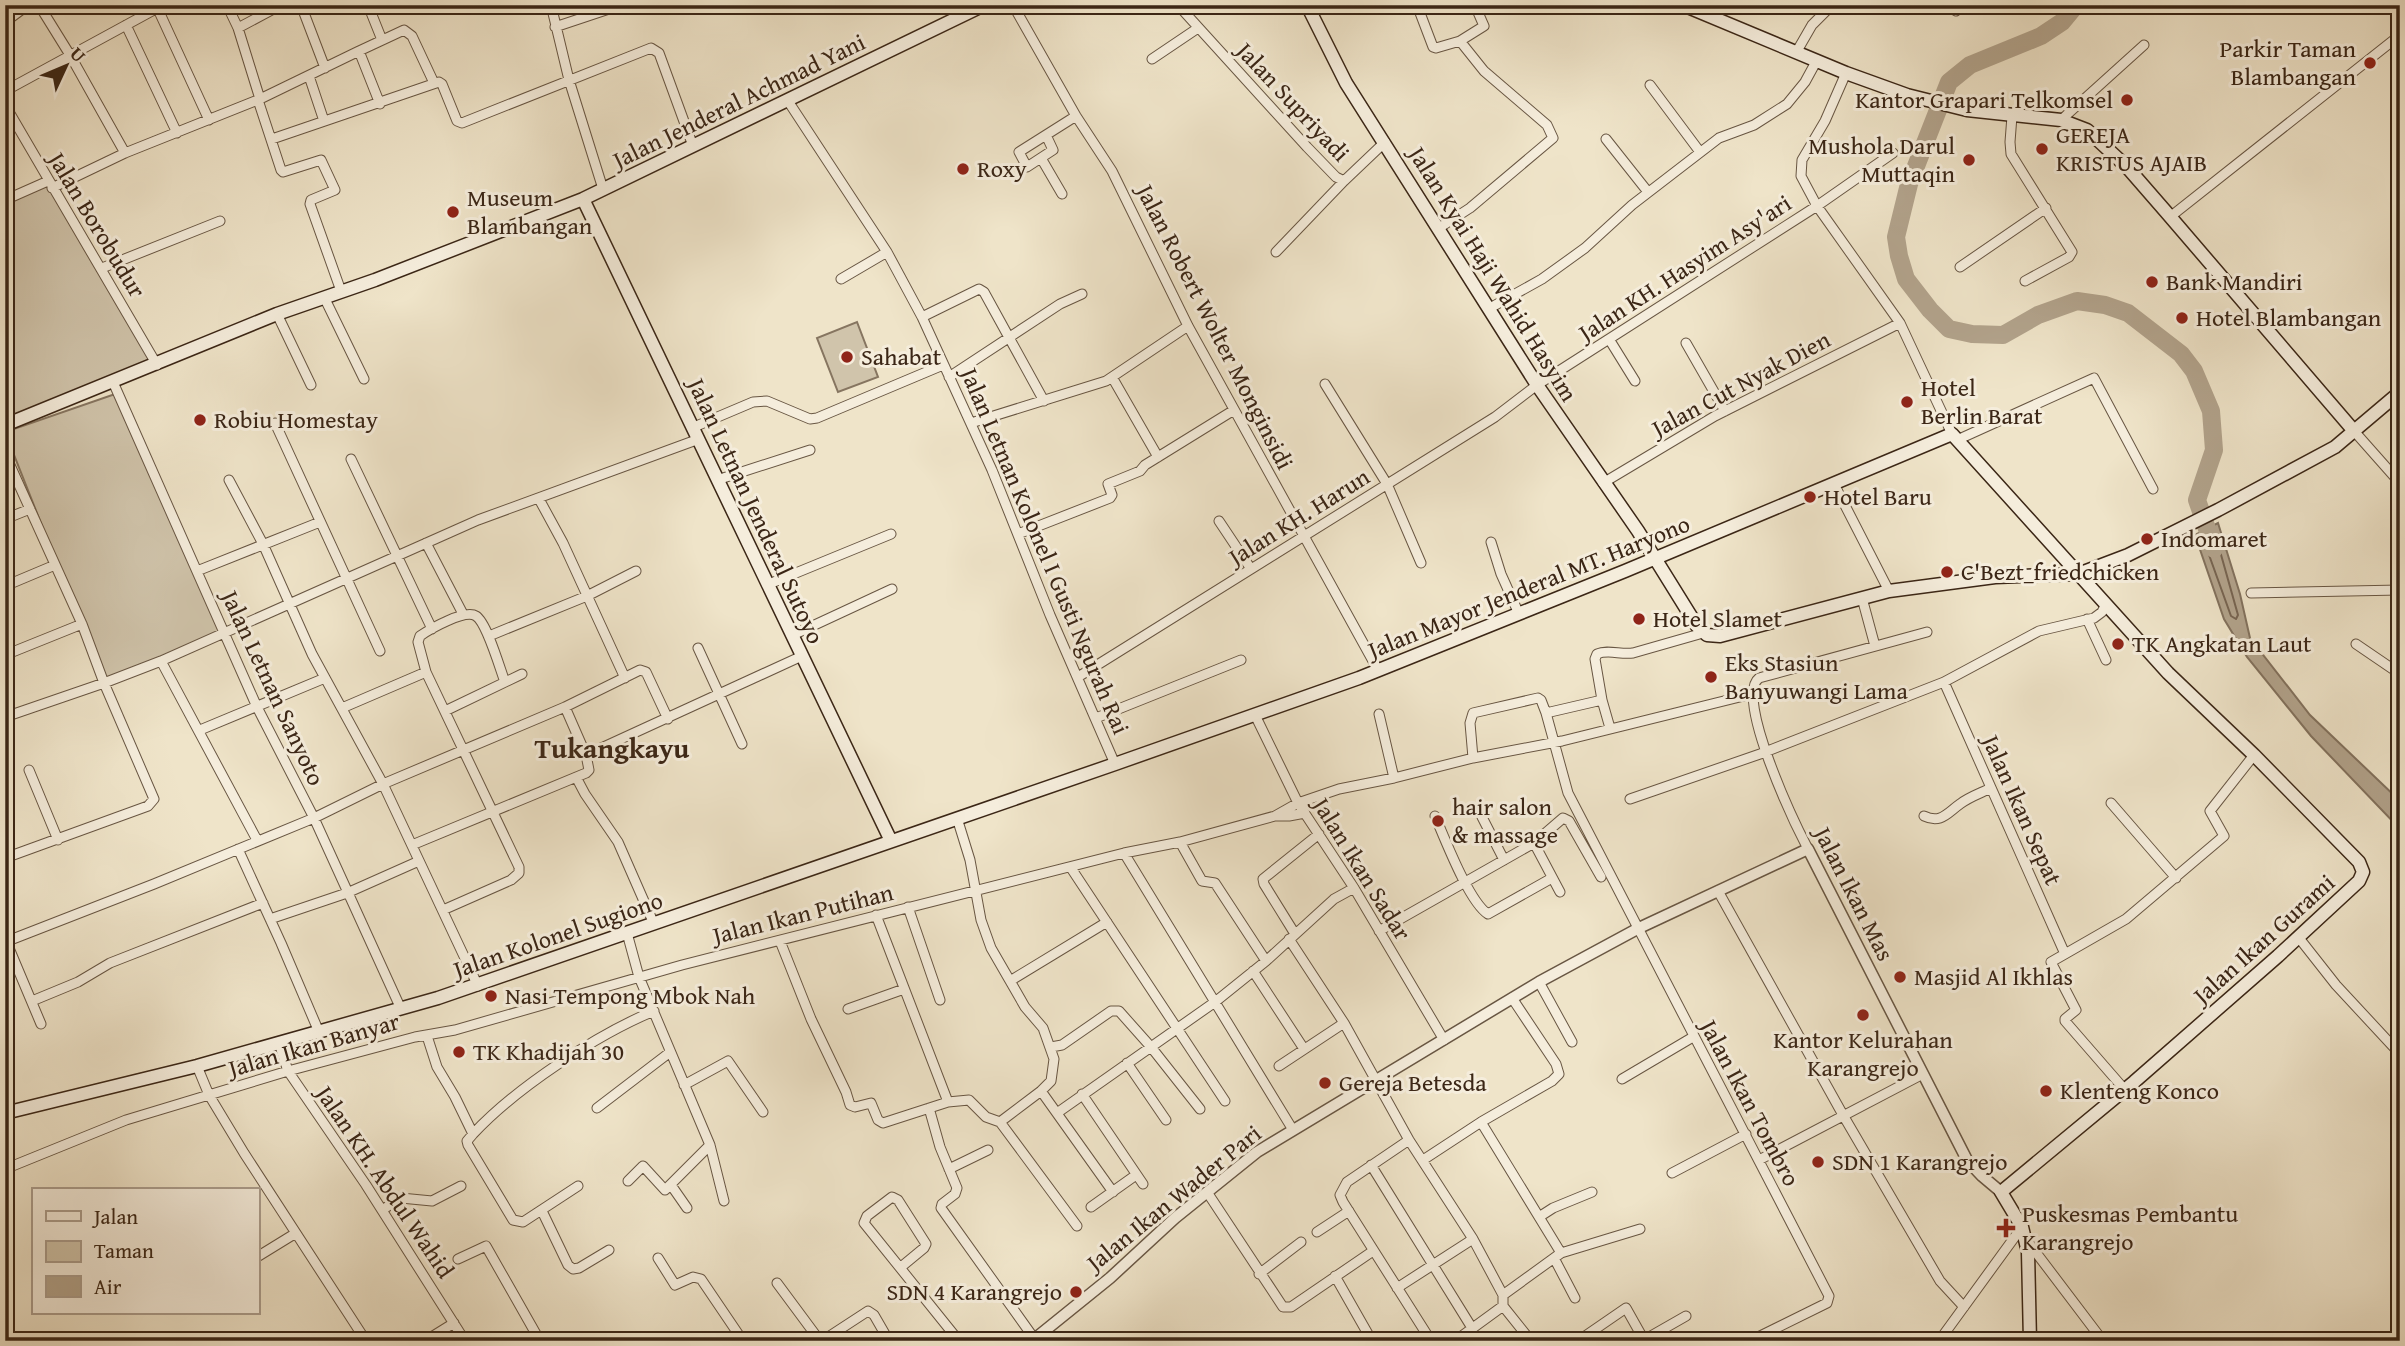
<svg xmlns="http://www.w3.org/2000/svg" width="2405" height="1346" font-family="'Gentium Book Plus',serif">
<style>
.green{fill:#d0c4ab;stroke:#867560;stroke-width:2}
.water{fill:#b2a38c;stroke:#82715d;stroke-width:2}
.lines{fill:none;stroke-linecap:round;stroke-linejoin:round}
.shore{stroke:#766451;stroke-width:2}
.river{stroke:#b2a38c;stroke-width:18}
.minor-casing{stroke:#685643;stroke-width:11}
.tertiary-casing{stroke:#685643;stroke-width:13}
.secondary-casing{stroke:#3b2616;stroke-width:15}
.minor{stroke:#f5eddc;stroke-width:9}
.tertiary{stroke:#f5eddc;stroke-width:10}
.secondary{stroke:#f5eddc;stroke-width:12}
.poi-dot{fill:#8f2418;stroke:#f5eddc;stroke-width:2.5}
.labels{text-anchor:middle;stroke-width:6;stroke-linejoin:round;paint-order:stroke}
.poi-label{font-size:24px;fill:#3b2616;stroke:#f5eddc;text-anchor:start}
.street-label{font-size:24px;fill:#3b2616;stroke:#f5eddc}
.quarter-label{font-size:28px;font-weight:bold;fill:#3b2616;stroke:#f5eddc}
</style>
<rect width="100%" height="100%" fill="#efe4c9"/>
<filter id="stains"><feTurbulence type="fractalNoise" baseFrequency=".00286" numOctaves="4"/><feColorMatrix values="0 0 0 0 .2 0 0 0 0 .09 0 0 0 0 .02 0 0 0 .5 -.17"/></filter>
<radialGradient id="worn" r=".72"><stop offset=".6" stop-color="#630" stop-opacity="0"/><stop offset="1" stop-color="#630" stop-opacity=".3"/></radialGradient>
<!-- green -->
<path class="green" d="M48,181l109,184 -152,65v-234z
M857,322l21,55 -40,15 -21,-54z
M118,393l106,241 -120,49 -99,-251z"/>
<!-- water -->
<path class="water" d="M2218,523l22,71 10,44 60,77 90,86v28l-89,-93 -64,-79 -23,-38 -29,-84z"/>
<g class="lines">
<!-- shore -->
<path class="shore" d="M2211,535l4,1 3,8 20,71 -2,4 -5,-3 -27,-75 1,-4z"/>
<!-- river -->
<path class="river" d="M2076,5l-14,17 -21,14 -71,29 -21,17 -40,102 -13,53 3,19 7,23 24,31 19,19 23,5 31,1 35,-20 39,-14 28,4 23,8 53,41 13,17 17,40 3,39 -17,50 17,49"/>
<!-- minor casing -->
<g class="minor-casing">
<path id="minor" d="M39,5l31,50 55,98
M156,5l53,115
M227,5l11,23 22,71
M301,5l24,63
M368,5l14,35
M551,5l18,75 34,109
M1013,5l63,111 36,55 76,155 190,344
M1178,5l129,142 29,30 8,4
M1417,5l16,42 3,1 24,-7
M1953,5l3,6
M5,22l23,-17
M126,25l51,108
M555,27l66,-22
M238,28l43,-23
M1797,51l15,-26 20,-20
M1152,59l46,-31
M1846,73l-21,48 -23,39 -1,16 16,30 83,117 52,111
M309,76l15,45
M1650,85l50,67
M5,91l158,-86
M258,100l23,70 2,2 38,-12 14,30 -24,10 -1,4 31,87
M788,101l99,151 35,65 70,153 58,145 65,149
M380,104l-21,-53 45,-21 8,6 22,47
M5,105l152,260
M2012,116l-2,26 1,12 61,98 -3,5 -44,24
M2061,120l83,-75
M1046,135l7,15 -26,17 -8,-15 57,-36
M272,139l167,-57 3,2 15,37 5,2 189,-75 8,5 34,93
M1606,139l42,53
M1041,158l21,36
M52,188l73,-35 135,-54 99,-48
M5,200l43,-19
M2170,217l230,-182
M1439,228l31,-20 83,-70 -6,-13 -63,-54 -24,-30 24,-15 -7,-16
M1276,252l68,-71 41,-39
M1960,267l86,-59
M102,268l118,-47
M841,279l46,-27
M324,297l40,82
M1490,308l52,-29 43,-31 47,-43 87,-67 35,-13 33,-21 18,-22 12,-22
M277,314l34,71
M922,317l57,-28 5,3 60,109
M1609,339l26,42
M1686,343l39,68
M949,377l111,-73 22,-10
M1112,377l46,80
M113,382l144,325 57,111 87,191
M1325,384l62,100 34,79
M275,423l105,228
M971,423l135,-42 82,-55
M694,427l59,-25 14,-1 43,18 7,-1 126,-53
M2354,431l46,52
M1957,440l137,-62 59,111
M5,454l77,170 22,59 50,116 -6,7 -143,52
M351,459l81,170
M229,480l34,64 49,110 71,130 95,202
M717,480l93,-30
M1603,483l112,-67 185,-93
M1834,484l55,107
M539,499l24,44 62,135
M5,519l25,-10
M1219,521l32,48
M1018,534l92,-36 2,-3 -4,-11 32,-13 5,-6 89,-55
M1491,542l10,32 18,40
M426,543l37,71
M197,571l123,-49
M769,584l122,-50
M5,586l50,-21
M2251,593l149,-3
M1862,598l13,48
M2087,619l19,41
M793,635l99,-46
M489,636l98,-40 49,-25
M2356,644l44,30
M698,648l44,96
M5,655l77,-31
M161,661l96,179
M426,672l-8,-30 2,-6c10,-7 45,-27 56,-20 11,7 24,53 29,66
M1078,677l417,-260 42,-32 280,-179 76,-53
M1944,682l121,272
M1602,700l-56,13 22,80 261,503 -2,7 -77,38
M342,708l84,-36 93,195v6l-8,7 -68,30
M445,711l77,-37
M1379,714l15,64
M1255,715l43,88 56,85 90,152
M5,717l99,-34 57,-22 317,-141 221,-81
M1096,718l145,-58
M1610,728l-8,-28 -7,-41 2,-5c11,-5 24,1 36,-1l70,-20
M200,730l125,-52
M586,755l216,-99
M1473,758l-3,-35 3,-10 65,-15 3,2 5,13
M29,770l29,70
M576,777l9,17 33,48 36,82
M1630,799l130,-45 184,-72 95,-51 55,-13 8,-6 3,-6
M2111,803l65,75
M1275,816l23,-13 41,-14 55,-11 79,-20 89,-17 190,-47
M1435,816c10,23 34,86 53,98l64,-36
M1924,816c17,8 23,-3 36,-12 9,-7 21,-11 31,-16
M1482,817l22,43
M957,818l13,42 11,60 10,28 34,59 18,21 11,31 -3,22 -10,10 -41,31
M1180,842l22,39 13,2 51,78
M1534,843l26,49
M412,845l174,-72 3,-3 -3,-15 -21,-48
M238,849l43,94 38,89
M1808,849c-13,-25 -74,-152 -49,-171l168,-46
M1124,853l169,277
M1071,868l154,233
M1718,891l125,224 97,166 24,26
M908,907l32,93
M876,915l72,187
M270,919l77,-26 72,-32
M1379,931l155,-88 29,-25 6,3 32,56
M627,933l12,44 71,168 -45,45 -22,-24 -15,15
M1295,934l-31,-50 -1,-5 56,-45
M2299,938l37,47 64,69
M1289,939l55,84 65,117 64,99 30,56v11l28,35
M6,941l35,83
M780,941l31,78 35,73 4,13 5,2 16,-4 7,17 5,3 65,-21 21,-2 17,17 14,5 77,104
M5,942l149,-58 160,-66 69,-34 182,-77 75,-37 6,2 22,47
M1253,971l51,78
M1010,981l97,-59
M1539,982l33,60
M32,1001l46,-19 32,-19 153,-60
M848,1009l56,-20
M427,1036l10,31 18,30 18,37 -6,7 1,4 45,75 10,2 55,-36
M279,1043l9,28 78,114 99,156
M1051,1047l11,-2 49,-34h8l32,36 49,62
M1127,1063l39,57
M197,1066l12,29 35,58 122,188
M1279,1066l65,-43
M1622,1079l71,-42
M684,1085l44,-24 35,51
M2125,1090l-60,-69v-2l11,-9 -25,-48 75,-43 98,-83 -14,-25 44,-56
M1041,1091l72,101
M1082,1094l61,90
M597,1108l72,-55
M929,1108l11,39 17,41 -2,6 -13,10 -1,4 95,133
M1057,1113l158,-111 51,-41 68,-62 20,-11
M1481,1122l80,131
M473,1134c43,-46 123,-99 181,-123
M1409,1140l-62,42 -7,13 3,7 88,139
M710,1145l14,56
M1423,1160l58,-38 71,-41 7,-7 -3,-10 -44,-66
M1759,1160l164,-86
M1371,1165l101,163
M5,1169l121,-49 162,-49 127,-34 40,-7 227,-65 442,-112 56,-11 95,-26h14l16,-3
M949,1169l39,-19
M1672,1173l74,-39
M671,1185l16,23
M1207,1192l76,115h8l82,-56
M1091,1207l45,-32
M382,1210l19,-12 31,3 29,-15
M542,1211l26,54 5,4 6,-1 30,-18
M1539,1217l14,-9 39,-16
M1317,1232l32,-21
M2028,1242l75,99
M257,1257l39,-24
M658,1258l17,27 18,-8 8,2 42,62
M1554,1258l21,40
M458,1259l28,-13 54,95
M901,1267l23,-19 2,-4 -28,-44 -6,-3 -25,19 -3,7 95,118
M1259,1274l42,-32
M1335,1276l37,65
M2400,1277l-3,8 3,8
M777,1283l43,58
M1397,1288l76,-49
M1503,1295l58,-42 79,-24
M425,1341l29,-18
M822,1341l46,-30 6,4 15,26
M1455,1341l48,-35
M1578,1341l48,-33 18,32 42,-24
M1939,1341l83,-114"/>
</g>
<!-- tertiary casing -->
<g class="tertiary-casing">
<path id="tertiary" d="M1032,1341l78,-63 65,-60 82,-66 282,-170 100,-54 169,-79 159,311 15,16 19,16"/>
</g>
<!-- secondary casing -->
<g class="secondary-casing">
<path id="secondary" d="M1307,5l39,78 191,302 101,146 59,95 10,9 13,1 169,-45 106,-14 83,-3 50,-19 90,-45 117,-63 65,-55
M1683,5l163,68 61,22 60,15 94,10 26,10 40,37 40,46 187,218
M583,199l308,642
M5,425l272,-111 98,-34 208,-81 401,-194
M5,1113l192,-47 241,-68 677,-234 244,-86 266,-107 327,-137 216,239 86,82 105,107 4,10 -4,9 -81,75 -144,126 -133,110 21,35 6,25 2,89"/>
</g>
<!-- minor -->
<use href="#minor" class="minor"/>
<!-- tertiary -->
<use href="#tertiary" class="tertiary"/>
<!-- secondary -->
<use href="#secondary" class="secondary"/>
</g>
<!-- markers -->
<g class="poi-dot">
<circle cx="2370" cy="63" r="7"/>
<circle cx="2127" cy="100" r="7"/>
<circle cx="2042" cy="149" r="7"/>
<circle cx="1969" cy="160" r="7"/>
<circle cx="963" cy="169" r="7"/>
<circle cx="453" cy="212" r="7"/>
<circle cx="2152" cy="282" r="7"/>
<circle cx="2182" cy="318" r="7"/>
<circle cx="847" cy="357" r="7"/>
<circle cx="1907" cy="402" r="7"/>
<circle cx="200" cy="420" r="7"/>
<circle cx="1810" cy="497" r="7"/>
<circle cx="2147" cy="539" r="7"/>
<circle cx="1947" cy="572" r="7"/>
<circle cx="1639" cy="619" r="7"/>
<circle cx="2118" cy="644" r="7"/>
<circle cx="1711" cy="677" r="7"/>
<circle cx="1438" cy="821" r="7"/>
<circle cx="1900" cy="977" r="7"/>
<circle cx="491" cy="996" r="7"/>
<circle cx="1863" cy="1015" r="7"/>
<circle cx="459" cy="1052" r="7"/>
<circle cx="1325" cy="1083" r="7"/>
<circle cx="2046" cy="1091" r="7"/>
<circle cx="1818" cy="1162" r="7"/>
<path d="M2002.5 1217.5h7v7h7v7h-7v7h-7v-7h-7v-7h7z"/>
<circle cx="1076" cy="1292" r="7"/>
</g>
<g class="labels">
<!-- poi labels -->
<g class="poi-label">
<text x="2356" y="57" text-anchor="end">Parkir Taman<tspan x="2356" dy="28">Blambangan</tspan></text>
<text x="2113" y="108" text-anchor="end">Kantor Grapari Telkomsel</text>
<text x="2056" y="143">GEREJA<tspan x="2056" dy="28">KRISTUS AJAIB</tspan></text>
<text x="1955" y="154" text-anchor="end">Mushola Darul<tspan x="1955" dy="28">Muttaqin</tspan></text>
<text x="977" y="177">Roxy</text>
<text x="467" y="206">Museum<tspan x="467" dy="28">Blambangan</tspan></text>
<text x="2166" y="290">Bank Mandiri</text>
<text x="2196" y="326">Hotel Blambangan</text>
<text x="861" y="365">Sahabat</text>
<text x="1921" y="396">Hotel<tspan x="1921" dy="28">Berlin Barat</tspan></text>
<text x="214" y="428">Robiu Homestay</text>
<text x="1824" y="505">Hotel Baru</text>
<text x="2161" y="547">Indomaret</text>
<text x="1961" y="580">C'Bezt_friedchicken</text>
<text x="1653" y="627">Hotel Slamet</text>
<text x="2132" y="652">TK Angkatan Laut</text>
<text x="1725" y="671">Eks Stasiun<tspan x="1725" dy="28">Banyuwangi Lama</tspan></text>
<text x="1452" y="815">hair salon<tspan x="1452" dy="28">&amp; massage</tspan></text>
<text x="1914" y="985">Masjid Al Ikhlas</text>
<text x="505" y="1004">Nasi Tempong Mbok Nah</text>
<text x="1863" y="1048" text-anchor="middle">Kantor Kelurahan<tspan x="1863" dy="28">Karangrejo</tspan></text>
<text x="473" y="1060">TK Khadijah 30</text>
<text x="1339" y="1091">Gereja Betesda</text>
<text x="2060" y="1099">Klenteng Konco</text>
<text x="1832" y="1170">SDN 1 Karangrejo</text>
<text x="2022" y="1222">Puskesmas Pembantu<tspan x="2022" dy="28">Karangrejo</tspan></text>
<text x="1062" y="1300" text-anchor="end">SDN 4 Karangrejo</text>
</g>
<!-- street labels -->
<g class="street-label">
<text transform="translate(739 101) rotate(-26)" y="8">Jalan Jenderal Achmad Yani</text>
<text transform="translate(1293 102) rotate(47)" y="8">Jalan Supriyadi</text>
<text transform="translate(97 225) rotate(59)" y="8">Jalan Borobudur</text>
<text transform="translate(1685 268) rotate(-33)" y="8">Jalan KH. Hasyim Asy'ari</text>
<text transform="translate(1493 274) rotate(58)" y="8">Jalan Kyai Haji Wahid Hasyim</text>
<text transform="translate(1215 327) rotate(63)" y="8">Jalan Robert Wolter Monginsidi</text>
<text transform="translate(1741 384) rotate(-28)" y="8">Jalan Cut Nyak Dien</text>
<text transform="translate(756 511) rotate(65)" y="8">Jalan Letnan Jenderal Sutoyo</text>
<text transform="translate(1299 517) rotate(-32)" y="8">Jalan KH. Harun</text>
<text transform="translate(1045 551) rotate(67)" y="8">Jalan Letnan Kolonel I Gusti Ngurah Rai</text>
<text transform="translate(1529 587) rotate(-22)" y="8">Jalan Mayor Jenderal MT. Haryono</text>
<text transform="translate(273 688) rotate(65)" y="8">Jalan Letnan Sanyoto</text>
<text transform="translate(2022 810) rotate(66)" y="8">Jalan Ikan Sepat</text>
<text transform="translate(1362 869) rotate(58)" y="8">Jalan Ikan Sadar</text>
<text transform="translate(1854 894) rotate(63)" y="8">Jalan Ikan Mas</text>
<text transform="translate(803 914) rotate(-14)" y="8">Jalan Ikan Putihan</text>
<text transform="translate(558 935) rotate(-19)" y="8">Jalan Kolonel Sugiono</text>
<text transform="translate(2264 939) rotate(-42)" y="8">Jalan Ikan Gurami</text>
<text transform="translate(314 1045) rotate(-16)" y="8">Jalan Ikan Banyar</text>
<text transform="translate(1750 1103) rotate(62)" y="8">Jalan Ikan Tombro</text>
<text transform="translate(385 1182) rotate(56)" y="8">Jalan KH. Abdul Wahid</text>
<text transform="translate(1174 1198) rotate(-39)" y="8">Jalan Ikan Wader Pari</text>
</g>
<!-- quarter labels -->
<g class="quarter-label">
<text x="612" y="758">Tukangkayu</text>
</g>
</g>
<!-- margin -->
<rect width="2405" height="1346" fill="none" stroke="#efe4c9" stroke-width="28"/>
<rect x="7" y="7" width="2391" height="1332" fill="none" stroke="#3b2616" stroke-width="3.5"/>
<rect x="14" y="14" width="2377" height="1318" fill="none" stroke="#3b2616" stroke-width="2"/>
<!-- legend -->
<rect x="32" y="1188" width="228" height="126" fill="#f5eddc" stroke="#ab9d8d" stroke-width="2"/>
<rect x="46" y="1211" width="35" height="10" fill="#f5eddc" stroke="#ab9d8d" stroke-width="2"/>
<text x="94" y="1224" font-size="21" fill="#3b2616">Jalan</text>
<rect x="46" y="1241" width="35" height="21" fill="#d0c4ab" stroke="#ab9d8d" stroke-width="2"/>
<text x="94" y="1258" font-size="21" fill="#3b2616">Taman</text>
<rect x="46" y="1276" width="35" height="21" fill="#b2a38c" stroke="#ab9d8d" stroke-width="2"/>
<text x="94" y="1294" font-size="21" fill="#3b2616">Air</text>
<!-- north arrow -->
<g transform="translate(66 66) rotate(46)" stroke="#f5eddc" stroke-width="5" paint-order="stroke">
<path d="M0-5L12 26L0 18L-12 26Z" fill="#3b2616"/>
<text y="-10" font-size="19" font-weight="bold" text-anchor="middle" fill="#3b2616">U</text>
</g>
<rect width="100%" height="100%" filter="url(#stains)"/>
<rect width="100%" height="100%" fill="url(#worn)"/>
</svg>
